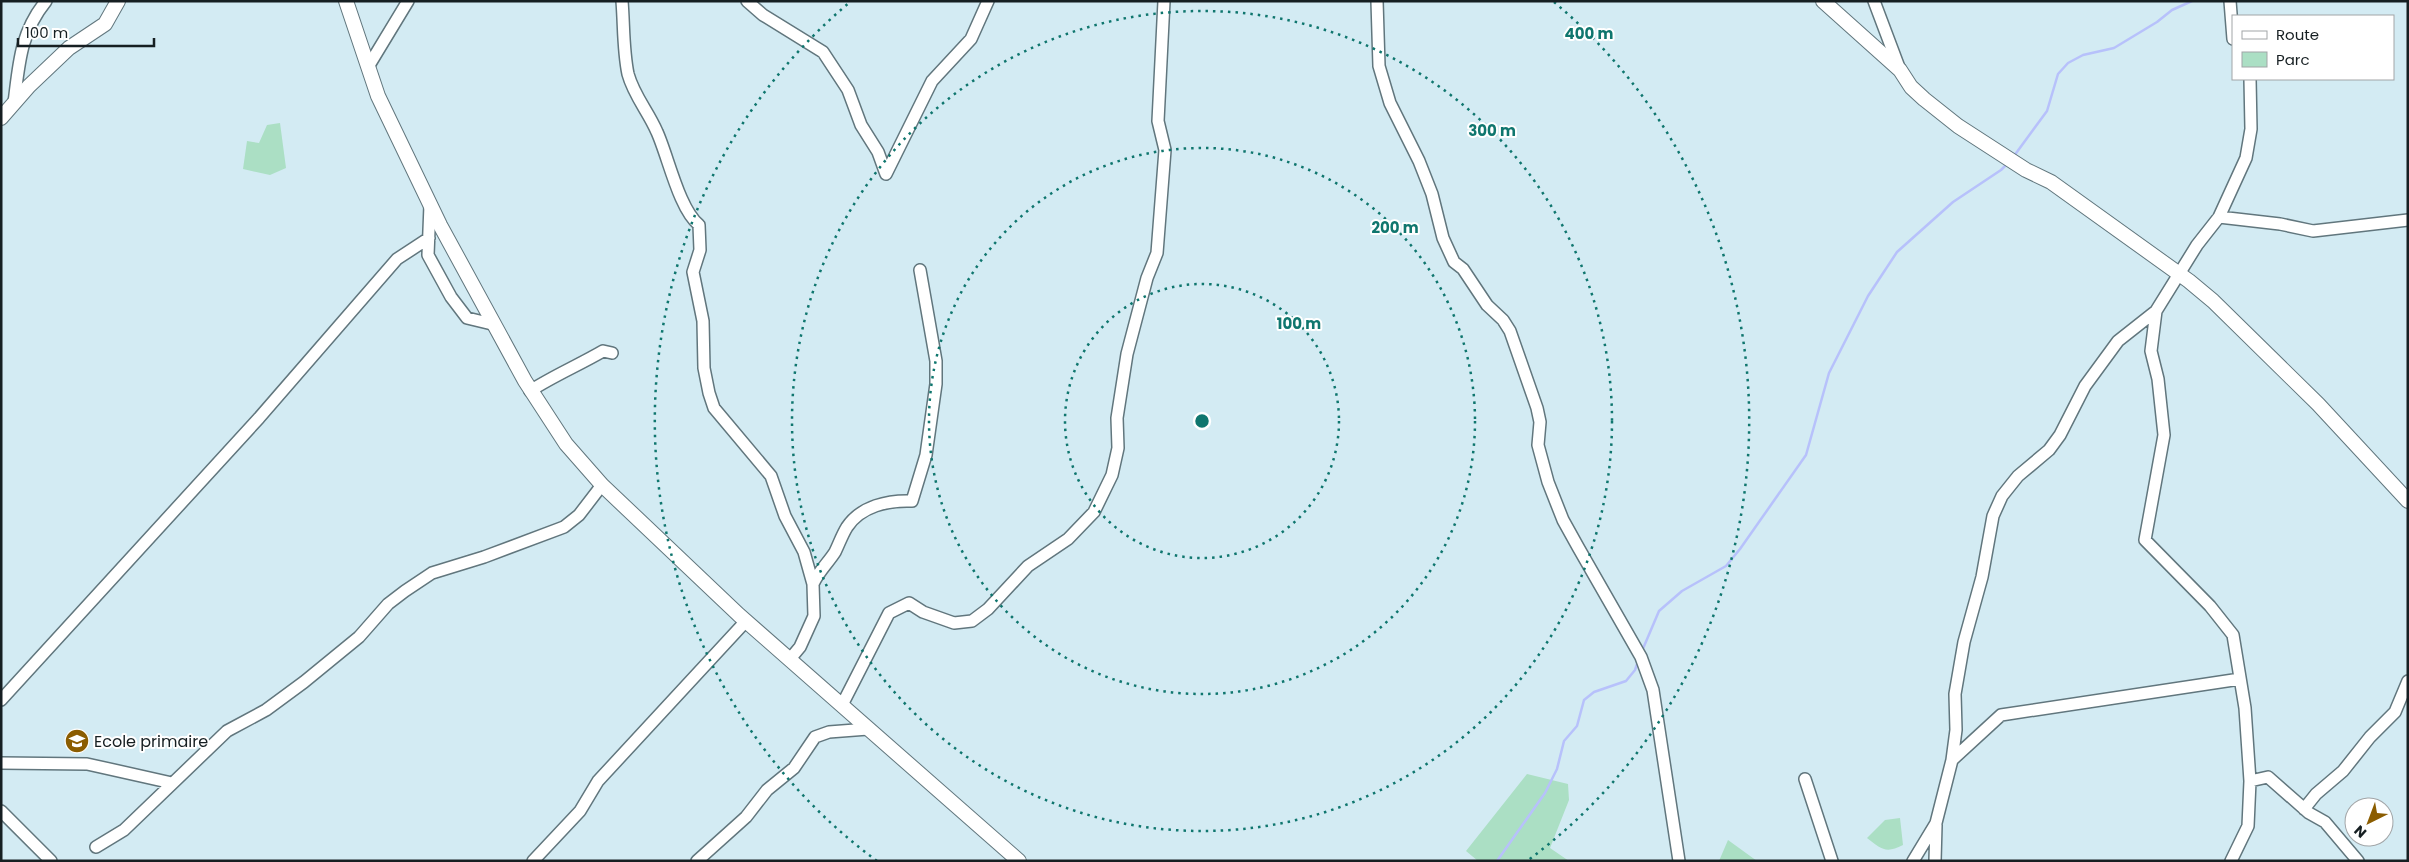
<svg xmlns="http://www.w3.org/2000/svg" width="2409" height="862" font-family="Poppins,sans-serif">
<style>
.green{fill:#abdfc4}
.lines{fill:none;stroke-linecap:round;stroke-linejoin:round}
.stream{stroke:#b7c1fb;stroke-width:2.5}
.minor-casing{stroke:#61767d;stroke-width:14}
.tertiary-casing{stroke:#61767d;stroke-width:16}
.minor{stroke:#fff;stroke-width:11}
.tertiary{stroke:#fff;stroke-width:14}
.ring{fill:none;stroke:#0f766e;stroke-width:2.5;stroke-dasharray:2.5 5}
.labels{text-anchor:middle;stroke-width:4;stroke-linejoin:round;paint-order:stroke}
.poi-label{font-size:16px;fill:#161f22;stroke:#fff;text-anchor:start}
.centre{fill:#0f766e;stroke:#fff;stroke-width:2.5}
.ring-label{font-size:15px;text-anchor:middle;font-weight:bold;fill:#0f766e;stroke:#fff;stroke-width:4;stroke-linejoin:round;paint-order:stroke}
</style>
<rect width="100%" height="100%" fill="#d3ebf3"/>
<!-- green -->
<path class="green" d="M280,123l6,45 -16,7 -27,-6 4,-28 12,2 8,-18z
M1527,774l41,10 1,16 -19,48 19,13h-91l-12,-10z
M1900,818l3,27c-17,9 -22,4 -36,-7l18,-18z
M1728,840l29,21h-38z"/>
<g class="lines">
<!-- stream -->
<path class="stream" d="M2014,156l33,-45 11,-37 10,-11 15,-8 31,-7 43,-26 15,-12 20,-9
M1642,651l17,-40 23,-20 44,-25 14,-17 66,-94 23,-82 39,-77 29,-44 56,-50 48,-32 6,-6
M1497,861l48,-68 12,-24 7,-28 13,-15 7,-26 10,-8 32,-11 9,-11 3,-9"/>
<!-- minor casing -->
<g class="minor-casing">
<path id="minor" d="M622,1c2,24 1,49 6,73 6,22 20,37 29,58 11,24 22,77 42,93l1,25 -7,22 10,49 1,47 5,25 5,15 57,68 14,40 19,36 9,32 1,32 -14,31 -10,12
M747,1l16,14 60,37 25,38 13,35 17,27 8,22
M1377,1l2,65 11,37 29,58 13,33 11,44 11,24 9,7 24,36 16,15 7,11 27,77 3,14 -2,23 10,37 15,38 15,27 63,110 12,33 26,171
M1874,1l26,69
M2230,1l3,38
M368,67l40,-66
M14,103c5,-39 6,-70 32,-102
M886,174l46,-93 39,-42 17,-38
M430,205l-2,50 23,42 16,21 25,6
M2219,217l61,7 33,7 95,-11
M2156,311l-5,40 7,28 6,56 -19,105 65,66 23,29 12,73 5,73 -2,45 -17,35
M530,391c23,-15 49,-26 73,-40l9,2
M813,584c5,-12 15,-21 22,-32 4,-8 7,-17 12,-25 14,-21 41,-27 65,-26l14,-46 10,-71v-23l-16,-91
M1,700l258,-282 138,-159 32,-21
M842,705l47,-92 20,-10 14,9 31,11 18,-2 16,-12 40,-43 40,-27 26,-27 18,-37 6,-27 -1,-30 10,-64 20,-76 10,-25 8,-103 -7,-29 6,-120
M1952,760l49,-45 239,-36
M1,763l86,1 85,19
M1805,779l27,82
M2250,781l18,-4 41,36 16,9 33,39
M2304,809l12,-15 27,-23 27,-34 25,-25 13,-31
M1,811l50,50
M96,847l28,-17 103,-99 39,-21 38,-28 55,-45 29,-33 17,-13 27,-18 52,-16 80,-30 15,-12 23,-30
M533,861l47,-50 18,-30 148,-160
M697,861l49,-44 21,-27 27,-22 21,-31 14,-5 39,-3
M1913,861l23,-38 16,-63 4,-30 -1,-36 9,-52 18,-65 11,-61 9,-20 16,-20 31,-26 11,-15 25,-49 33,-45 38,-30 41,-66 22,-28 27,-59 5,-29 -1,-50
M1935,861l1,-36"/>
</g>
<!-- tertiary casing -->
<g class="tertiary-casing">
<path id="tertiary" d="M346,1l32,95 62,129 85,156 41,63 36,41 137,130 280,246
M1823,1l77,69 11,17 13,12 34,27 68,44 25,12 138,99 24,20 105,103 90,97
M1,118l28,-32 40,-38 36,-24 13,-23"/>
</g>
<!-- minor -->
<use href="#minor" class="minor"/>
<!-- tertiary -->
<use href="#tertiary" class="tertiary"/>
</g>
<!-- distance rings -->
<g class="ring">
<circle cx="1202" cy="421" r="137"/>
<circle cx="1202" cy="421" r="273"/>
<circle cx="1202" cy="421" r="410"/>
<path d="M877 861A547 547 0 0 1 850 2M1554 2A547 547 0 0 1 1527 861"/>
</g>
<!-- icons -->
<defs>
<g id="school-disc" transform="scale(1.25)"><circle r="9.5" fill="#8b5d01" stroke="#fff"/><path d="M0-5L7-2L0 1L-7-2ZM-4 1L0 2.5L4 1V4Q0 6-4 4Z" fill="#fff"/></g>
</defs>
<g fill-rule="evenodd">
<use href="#school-disc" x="77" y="741"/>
</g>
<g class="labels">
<!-- poi labels -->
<g class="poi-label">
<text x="94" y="747">Ecole primaire</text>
</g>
</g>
<circle cx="1202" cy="421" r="8" class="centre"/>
<g class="ring-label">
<text x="1589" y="39">400 m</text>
<text x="1492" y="136">300 m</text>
<text x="1395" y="233">200 m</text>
<text x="1299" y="329">100 m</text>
</g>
<!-- border -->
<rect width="2409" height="862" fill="none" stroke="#161f22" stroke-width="5"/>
<!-- legend -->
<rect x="2232" y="15" width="162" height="65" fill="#ffffff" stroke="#a2a5a7"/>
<rect x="2242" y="31" width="25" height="8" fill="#ffffff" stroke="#a2a5a7"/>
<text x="2276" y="40" font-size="15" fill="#161f22">Route</text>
<rect x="2242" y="52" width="25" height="15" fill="#abdfc4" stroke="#a2a5a7"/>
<text x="2276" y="65" font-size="15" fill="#161f22">Parc</text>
<!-- north arrow -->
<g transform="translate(2369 822) rotate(222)"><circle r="24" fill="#ffffff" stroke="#a2a5a7"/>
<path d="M0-4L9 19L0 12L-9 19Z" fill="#8b5d01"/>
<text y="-8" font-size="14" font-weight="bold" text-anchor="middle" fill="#161f22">N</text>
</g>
<!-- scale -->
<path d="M18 38v8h136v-8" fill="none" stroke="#161f22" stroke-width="2.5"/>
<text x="25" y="38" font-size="15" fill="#161f22" stroke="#ffffff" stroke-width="4" paint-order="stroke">100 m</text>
</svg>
